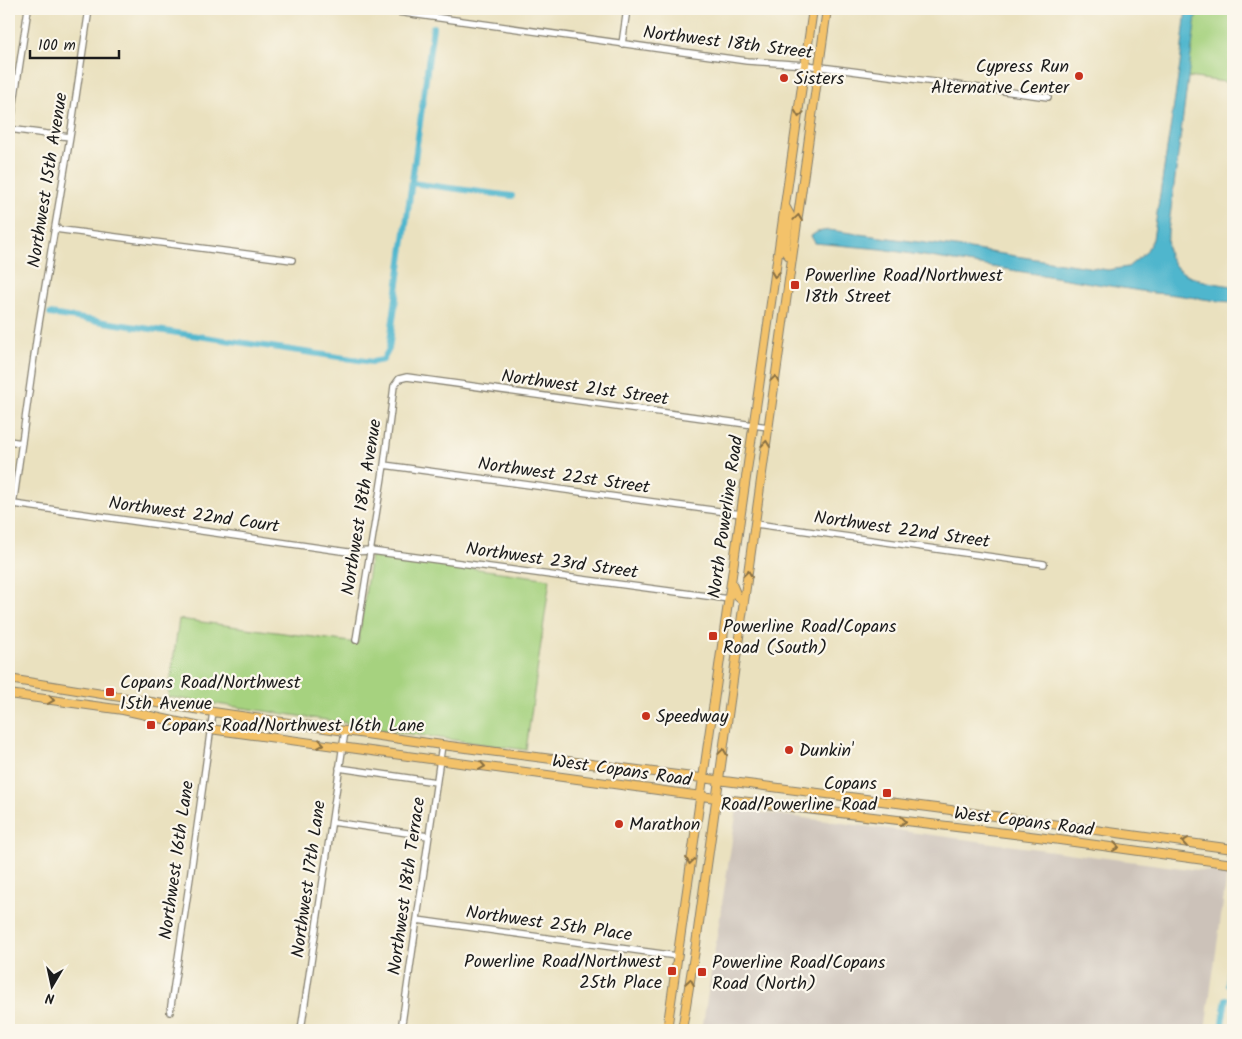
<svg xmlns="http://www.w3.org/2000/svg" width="1242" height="1039" font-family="Kalam,sans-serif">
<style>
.industrial{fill:#ccc2b9}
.green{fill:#a6d27f;stroke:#61774e}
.water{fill:#4fb6cd;stroke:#366974}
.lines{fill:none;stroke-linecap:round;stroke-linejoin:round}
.canal{stroke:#4fb6cd;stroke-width:6}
.minor-casing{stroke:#837e6e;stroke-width:8}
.major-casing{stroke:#837e6e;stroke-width:10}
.minor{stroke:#fff;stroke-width:5.5}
.major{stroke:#f3c26a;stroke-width:8}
.oneway{stroke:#886f43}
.poi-dot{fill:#c8321e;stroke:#fbf7ec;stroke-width:2}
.labels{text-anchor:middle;stroke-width:4.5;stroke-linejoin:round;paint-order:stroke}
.street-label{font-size:18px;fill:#1c1c1c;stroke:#fbf7ec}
.poi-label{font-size:18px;fill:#1c1c1c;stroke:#fbf7ec;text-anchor:start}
</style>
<rect width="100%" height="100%" fill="#fbf7ec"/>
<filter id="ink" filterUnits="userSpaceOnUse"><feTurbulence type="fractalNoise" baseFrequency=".02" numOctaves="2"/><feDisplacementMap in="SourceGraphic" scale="10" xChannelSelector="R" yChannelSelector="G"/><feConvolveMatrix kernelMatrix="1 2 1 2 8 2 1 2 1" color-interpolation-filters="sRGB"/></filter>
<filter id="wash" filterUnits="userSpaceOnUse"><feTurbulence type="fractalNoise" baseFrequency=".0096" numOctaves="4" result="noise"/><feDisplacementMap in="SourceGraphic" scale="20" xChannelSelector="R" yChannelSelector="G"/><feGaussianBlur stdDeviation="1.12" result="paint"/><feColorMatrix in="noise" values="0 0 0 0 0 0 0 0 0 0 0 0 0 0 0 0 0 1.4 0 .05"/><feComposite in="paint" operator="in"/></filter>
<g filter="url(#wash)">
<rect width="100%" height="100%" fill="#eae1bf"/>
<!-- industrial -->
<path class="industrial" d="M737,809l490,65 -22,156h-503z"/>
<!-- green -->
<path class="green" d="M1197,9h36v74l-46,-6z
M371,554l179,25 -24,171 -179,-25v-2l-179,-26 11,-78 179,24z"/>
<!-- water -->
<path class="water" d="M1186,9h11l-29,223c0,6 -1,13 0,19 5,28 43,32 65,35v16c-27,-1 -53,-8 -80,-9l-272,-44 -66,-6 -4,-7 6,-4 12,-2 134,18 145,22 20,-3 18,-15 7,-13 27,-174z"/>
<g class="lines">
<!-- canal -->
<path class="canal" d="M411,183l101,13
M50,314l322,48 11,-2 6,-11 44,-322
M1228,984l5,-35
M1221,1030l5,-31"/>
</g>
</g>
<g filter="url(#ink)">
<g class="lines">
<!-- minor casing -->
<g class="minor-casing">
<path id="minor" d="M376,9l371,52 59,4 242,32
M622,44l5,-35
M9,129l61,8
M10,129l18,-120
M55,229l237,31
M9,441l13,2
M384,465l357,49
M14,504l334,48 23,-1 358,48
M756,524l288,40
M9,534l28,-199 33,-198 19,-128
M356,640l28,-175 10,-79 5,-7 8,-2 361,50
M339,768l97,14
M332,822l96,14
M417,920l260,36
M170,1012l20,-134 23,-166
M301,1030l44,-299
M401,1030l41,-285"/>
</g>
<!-- major casing -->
<g class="major-casing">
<path id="major" d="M785,206l5,9 -5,34 1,4 6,6
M732,584l5,12 7,6
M9,679l204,33 229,33 494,63 297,41
M9,694l114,16 87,19 506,69 322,39 195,27
M667,1030l146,-1021
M682,1030l14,-86 131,-935"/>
</g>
<!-- minor -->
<use href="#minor" class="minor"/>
<!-- major -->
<use href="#major" class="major"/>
</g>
<!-- one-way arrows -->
<defs><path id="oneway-chevron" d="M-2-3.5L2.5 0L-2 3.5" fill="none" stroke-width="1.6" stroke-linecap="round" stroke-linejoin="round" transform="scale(1.25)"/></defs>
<g class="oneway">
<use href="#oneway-chevron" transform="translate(799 114) rotate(98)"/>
<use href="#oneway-chevron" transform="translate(798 218) rotate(-82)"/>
<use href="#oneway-chevron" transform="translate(775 274) rotate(98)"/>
<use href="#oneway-chevron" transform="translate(775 379) rotate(-82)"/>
<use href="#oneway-chevron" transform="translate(766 444) rotate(-83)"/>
<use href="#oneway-chevron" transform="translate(748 574) rotate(-82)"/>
<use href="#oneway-chevron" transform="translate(51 700) rotate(8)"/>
<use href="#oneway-chevron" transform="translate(321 744) rotate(8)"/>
<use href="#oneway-chevron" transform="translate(723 752) rotate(-82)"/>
<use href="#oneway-chevron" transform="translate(482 766) rotate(8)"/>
<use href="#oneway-chevron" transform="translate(903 821) rotate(7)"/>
<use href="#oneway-chevron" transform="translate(1185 842) rotate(-172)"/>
<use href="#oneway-chevron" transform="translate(1116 847) rotate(8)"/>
<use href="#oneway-chevron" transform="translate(690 861) rotate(98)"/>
<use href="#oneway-chevron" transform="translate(690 982) rotate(-81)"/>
</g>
</g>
<!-- markers -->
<g class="poi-dot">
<circle cx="1079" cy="76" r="5"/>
<circle cx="784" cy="78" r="5"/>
<rect x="790" y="280" width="10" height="10" rx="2.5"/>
<rect x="708" y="631" width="10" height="10" rx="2.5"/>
<rect x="105" y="687" width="10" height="10" rx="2.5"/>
<circle cx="646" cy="716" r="5"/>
<rect x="146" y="720" width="10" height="10" rx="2.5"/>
<circle cx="789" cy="750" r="5"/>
<rect x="882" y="788" width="10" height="10" rx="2.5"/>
<circle cx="619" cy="824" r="5"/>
<rect x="667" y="966" width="10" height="10" rx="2.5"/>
<rect x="697" y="967" width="10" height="10" rx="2.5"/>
</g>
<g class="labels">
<!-- street labels -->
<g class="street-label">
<text transform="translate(728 42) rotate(7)" y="6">Northwest 18th Street</text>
<text transform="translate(47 180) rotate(-81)" y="6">Northwest 15th Avenue</text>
<text transform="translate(585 387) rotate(8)" y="6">Northwest 21st Street</text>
<text transform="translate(564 475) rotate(8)" y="6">Northwest 22st Street</text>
<text transform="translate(361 507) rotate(-81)" y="6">Northwest 18th Avenue</text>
<text transform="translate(194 514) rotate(8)" y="6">Northwest 22nd Court</text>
<text transform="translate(725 517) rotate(-82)" y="6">North Powerline Road</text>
<text transform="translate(902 529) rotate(8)" y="6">Northwest 22nd Street</text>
<text transform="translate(552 560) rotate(8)" y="6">Northwest 23rd Street</text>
<text transform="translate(622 770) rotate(8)" y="6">West Copans Road</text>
<text transform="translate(1024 821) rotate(7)" y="6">West Copans Road</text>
<text transform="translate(176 860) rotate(-82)" y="6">Northwest 16th Lane</text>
<text transform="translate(308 879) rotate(-82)" y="6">Northwest 17th Lane</text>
<text transform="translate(406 886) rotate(-82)" y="6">Northwest 18th Terrace</text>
<text transform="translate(549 923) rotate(8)" y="6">Northwest 25th Place</text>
</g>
<!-- poi labels -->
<g class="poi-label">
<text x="1069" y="72" text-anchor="end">Cypress Run<tspan x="1069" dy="21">Alternative Center</tspan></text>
<text x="794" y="84">Sisters</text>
<text x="805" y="281">Powerline Road/Northwest<tspan x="805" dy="21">18th Street</tspan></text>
<text x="723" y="632">Powerline Road/Copans<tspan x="723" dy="21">Road (South)</tspan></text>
<text x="120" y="688">Copans Road/Northwest<tspan x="120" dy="21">15th Avenue</tspan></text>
<text x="656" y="722">Speedway</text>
<text x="161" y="731">Copans Road/Northwest 16th Lane</text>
<text x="799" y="756">Dunkin'</text>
<text x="877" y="789" text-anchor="end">Copans<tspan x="877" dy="21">Road/Powerline Road</tspan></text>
<text x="629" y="830">Marathon</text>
<text x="662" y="967" text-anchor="end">Powerline Road/Northwest<tspan x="662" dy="21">25th Place</tspan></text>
<text x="712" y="968">Powerline Road/Copans<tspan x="712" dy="21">Road (North)</tspan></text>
</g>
</g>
<!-- margin -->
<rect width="1242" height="1039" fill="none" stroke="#fbf7ec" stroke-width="30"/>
<!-- north arrow -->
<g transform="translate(52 986) rotate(189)" stroke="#fbf7ec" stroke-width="4" paint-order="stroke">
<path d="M0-4L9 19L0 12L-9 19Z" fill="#1c1c1c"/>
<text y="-8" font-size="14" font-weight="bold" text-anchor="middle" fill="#1c1c1c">N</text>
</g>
<!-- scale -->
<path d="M30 50v8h89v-8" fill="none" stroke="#1c1c1c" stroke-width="2.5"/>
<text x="38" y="50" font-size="15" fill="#1c1c1c" stroke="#fbf7ec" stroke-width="4" paint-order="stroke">100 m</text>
</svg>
